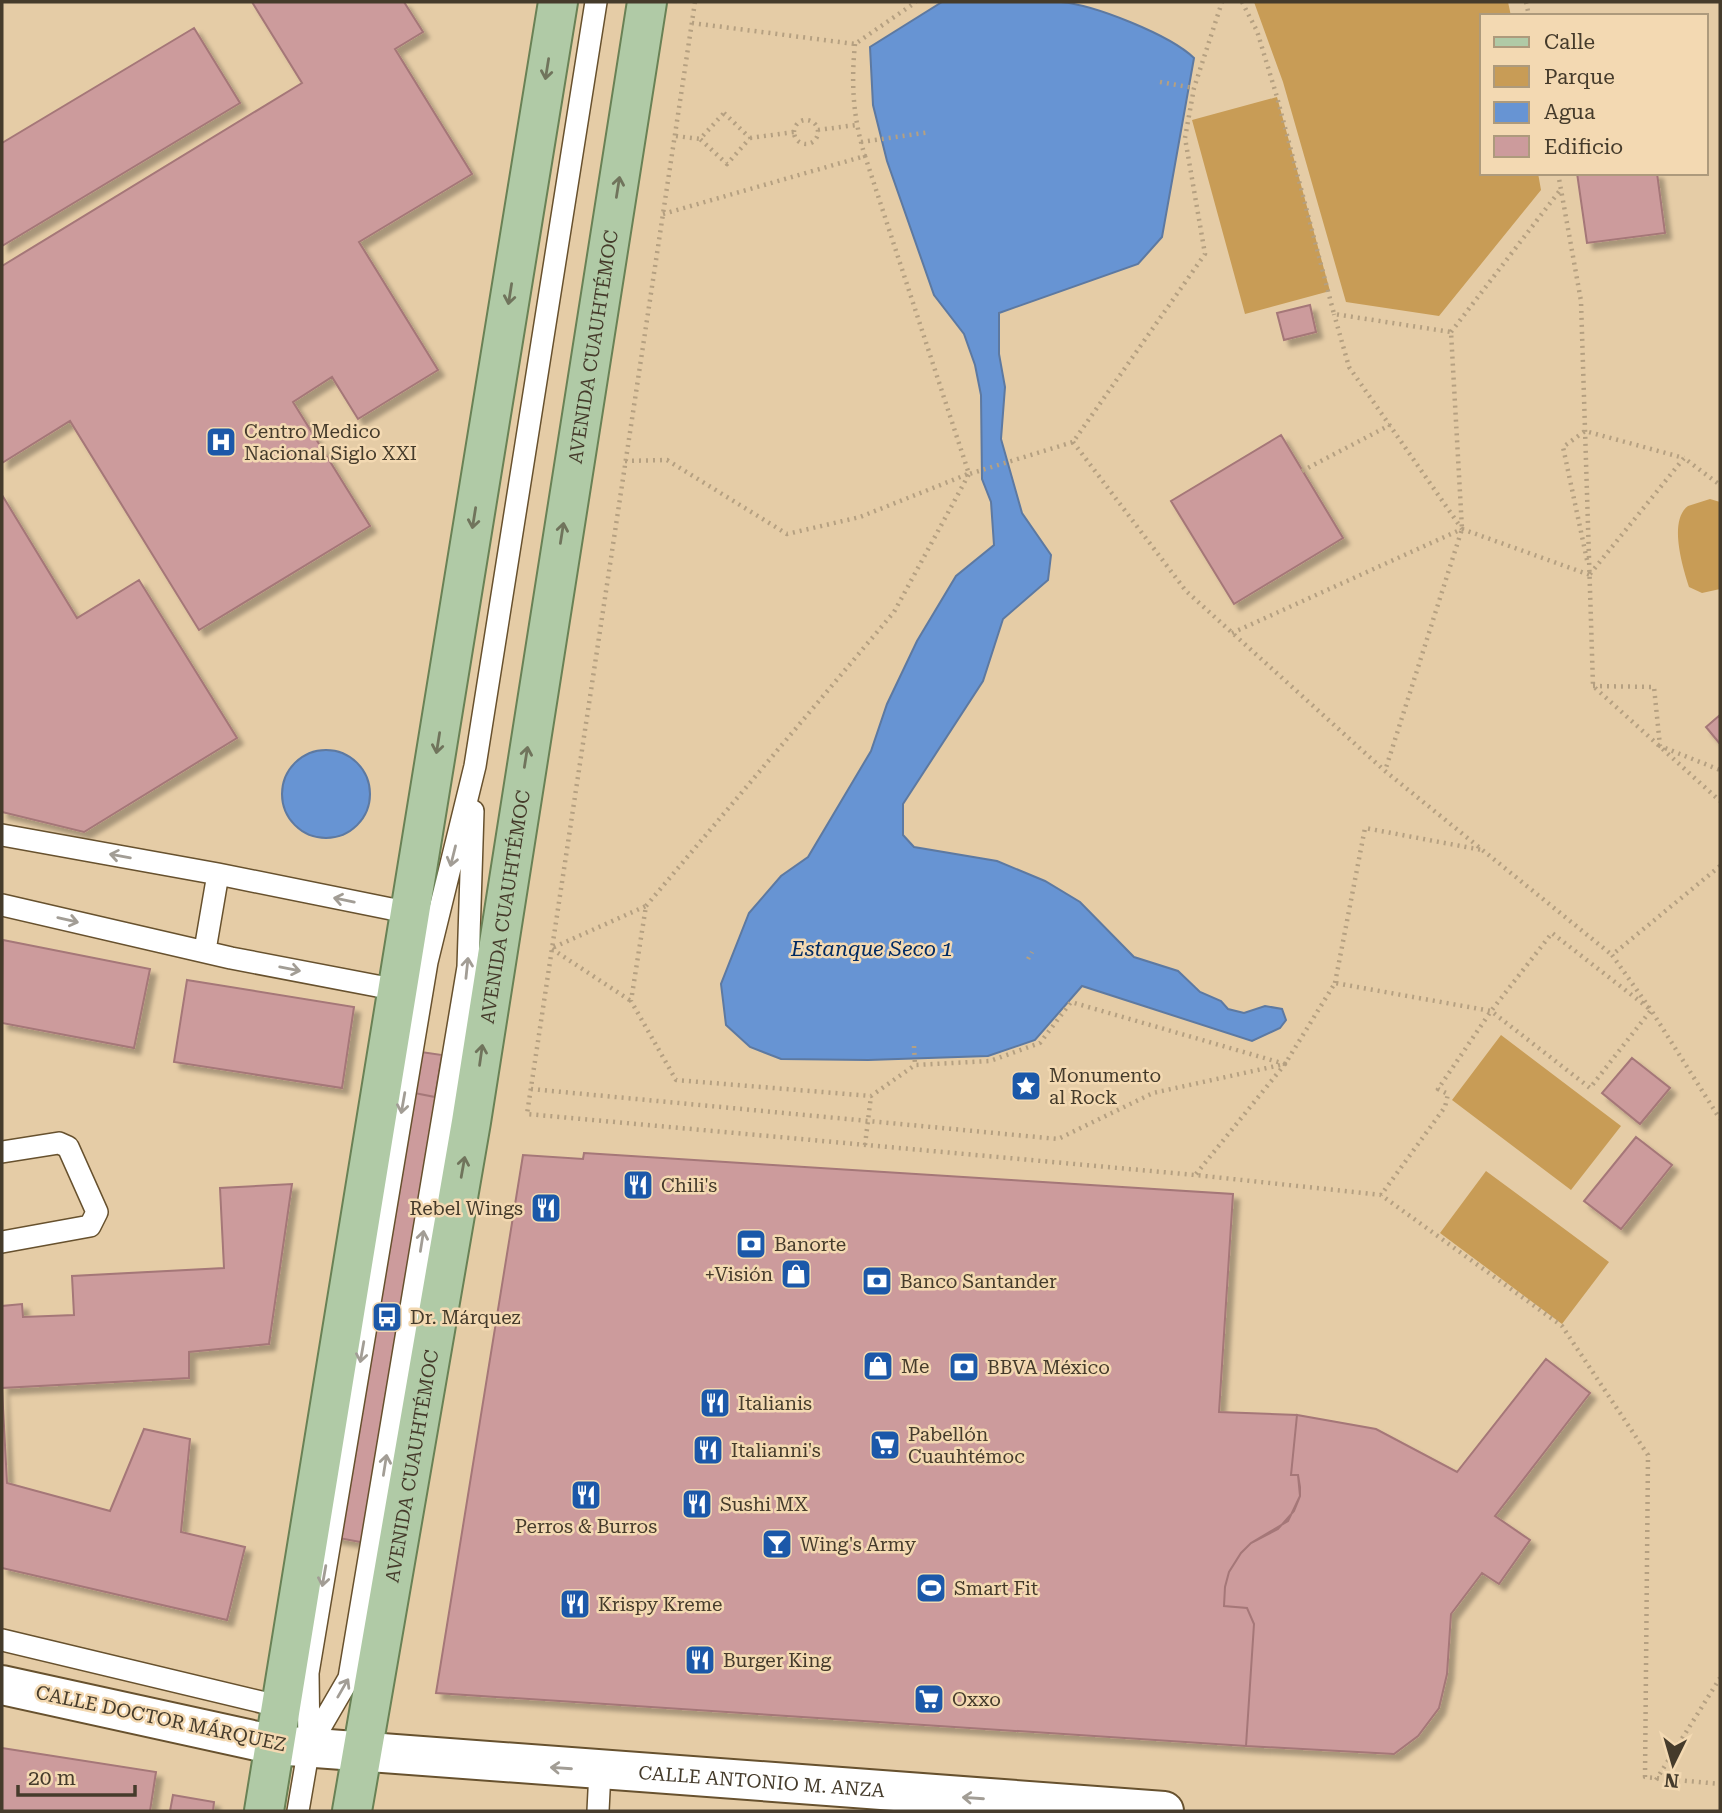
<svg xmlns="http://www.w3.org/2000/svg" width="1722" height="1813" font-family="'Roboto Serif',serif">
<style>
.green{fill:#c89c56}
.water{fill:#6794d3;stroke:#5d79a1;stroke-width:2}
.building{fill:#cc9b9c;stroke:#a57778;stroke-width:2;filter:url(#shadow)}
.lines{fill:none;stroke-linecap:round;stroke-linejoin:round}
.service-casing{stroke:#67512e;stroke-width:24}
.minor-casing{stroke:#67512e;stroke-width:42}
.tertiary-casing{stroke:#67512e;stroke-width:42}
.primary-casing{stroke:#698155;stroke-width:42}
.path{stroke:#b5a081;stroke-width:4.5;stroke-dasharray:2 5;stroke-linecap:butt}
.service{stroke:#fff;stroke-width:21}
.minor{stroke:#fff;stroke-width:38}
.tertiary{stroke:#fff;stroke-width:38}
.primary{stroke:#b0caa6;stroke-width:38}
.oneway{stroke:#70745c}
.oneway2{stroke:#a29d95}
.labels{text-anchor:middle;stroke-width:5;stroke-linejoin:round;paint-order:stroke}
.street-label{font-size:19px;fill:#453b2b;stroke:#f3d9b2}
.poi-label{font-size:19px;fill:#453b2b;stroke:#f3d9b2;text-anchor:start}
.water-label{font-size:21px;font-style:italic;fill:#002a62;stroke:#f3d9b2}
</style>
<defs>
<filter id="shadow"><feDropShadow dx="6" dy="6" stdDeviation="2" flood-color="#0004"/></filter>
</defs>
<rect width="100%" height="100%" fill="#e5cca6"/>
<!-- green -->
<path class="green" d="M1254,2h254l3,14h-29v157h56l3,17 -102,126 -93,-14 -63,-220z
M1277,97l53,194 -85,23 -53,-194z
M1710,499l10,3v87l-18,4 -13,-6c-6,-19 -21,-66 -1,-81z
M1501,1035l120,91 -50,64 -119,-90z
M1486,1171l123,91 -47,62 -122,-91z"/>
<!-- water -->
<path class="water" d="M942,2c39,0 80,-2 119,0 34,3 109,33 133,56l-32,179 -24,27 -139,49v41l6,33 -4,52 21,74 29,42 -3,25 -45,39 -20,62 -80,123v31l11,12 83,14 48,20 35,21 54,55 44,14 22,21 21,9 7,8 16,4 21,-7 17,3 4,11 -6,8 -28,13 -170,-55 -47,54 -47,16 -120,4 -87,-1 -31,-12 -24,-22 -5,-41 28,-71 32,-37 27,-19 63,-106 16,-47 30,-63 39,-65 38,-31 -3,-43 -9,-23 -1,-84 -6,-30 -11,-31 -30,-39 -47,-134 -14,-56 -3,-58z
M282 794a44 44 0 1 1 88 0a44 44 0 1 1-88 0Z"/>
<!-- building -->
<path class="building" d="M252,2h152l19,30 -28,17 77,125 -113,68 79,128 -80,49 -26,-42 -39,25 77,124 -171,104 -129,-209 -68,42v-197l300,-183z
M194,28l46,75 -238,143v-103z
M1577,173h80l8,60 -78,10z
M1310,305l6,27 -32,8 -7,-27z
M1281,435l62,103 -109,66 -63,-103z
M2,495l75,123 62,-38 98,158 -153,94 -82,-20z
M1720,715v29l-14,-17z
M3,940l147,29 -16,79 -132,-25z
M187,980l167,27 -12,81 -168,-26z
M421,1052l21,3 -7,42 -21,-4z
M1632,1058l38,30 -30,36 -38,-31z
M404,1091l42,8 -75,445 -43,-8z
M1636,1137l36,28 -51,64 -37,-28z
M584,1153l649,41 -14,218 78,3 -6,60h7l2,12v9l-12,25 -37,22 -10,10 -12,19 -4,15 -1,19 23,2 7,16 -8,122 -810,-53 87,-538 60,4z
M292,1184l-23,160 -80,8v26l-187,10 5,95 103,28 34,-82 46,10 -9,93 64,15 -18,73 -225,-52v-262l20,-2 1,13 51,-2 -2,-39 152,-8 -4,-80z
M1546,1359l44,34 -95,123 35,24 -31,44 -17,-11 -31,41 -4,60 -8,34 -21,28 -24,18 -148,-8 8,-122 -7,-16 -23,-2 1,-19 4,-15 12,-19 10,-10 27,-14 16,-18 6,-15 -2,-21h-7l6,-60 79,14 81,43z
M2,1748l154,24 -6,39h-148z
M173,1795l41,7 -1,9h-43z"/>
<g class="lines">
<!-- service casing -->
<g class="service-casing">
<path id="service" d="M2,835l216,39 193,39
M2,905l229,53 167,32
M205,950l13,-76
M2,1152l57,-9 9,4 29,65 -7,14 -88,16
M2,1640l280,67
M310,1745l39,-67 119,-711 5,-156
M298,1811l11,-64 -1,-74 119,-711 48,-196 121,-764
M598,1811l2,-40"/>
</g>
<!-- minor casing -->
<g class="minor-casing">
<path id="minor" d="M2,1685l273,60"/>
</g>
<!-- tertiary casing -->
<g class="tertiary-casing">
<g id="tertiary">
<path id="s1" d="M275,1745l889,66"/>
</g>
</g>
<!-- primary casing -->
<g class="primary-casing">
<g id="primary">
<path d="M264,1811l294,-1809"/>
<path id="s2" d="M352,1811l119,-689 176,-1120"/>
</g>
</g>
<!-- path -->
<path class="path" d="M695,2l-168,1112 668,61 186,20 181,131 86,129 -3,322 75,7
M1242,2l15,29 20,66 57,217 117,18 11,197 -77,242
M1526,2l3,14
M692,23l163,21 61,-42
M855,44c-4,40 -2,74 10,112
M1160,82l34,6
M724,113l26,25 -23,26 -27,-25z
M794 132a12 12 0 1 1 24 0a12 12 0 1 1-24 0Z
M818,130l38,-5
M676,136l24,3
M750,138l44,-6
M861,142l69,-10
M1558,173l23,128 12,385 127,115
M663,214l202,-58 104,318 104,-32 132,-188 -20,-116 9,-50 28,-86
M1451,332l110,-143
M1073,442l113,149 199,180 227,184
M625,461l42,-1 120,74 73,-17 108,-43
M1302,471l88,-46
M1462,529l128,46
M1587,560l-24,-113 22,-16 99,27
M1590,574l94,-116 36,27
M1232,633l230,-104 -113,-162 -15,-53
M1593,686l61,1 6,59 60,24
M1720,866l-108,89 39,55 69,109
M646,906l248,-294 75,-138
M552,949l79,52
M1028,959l4,-7
M1335,983l30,-155 117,22
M914,1046l1,19
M531,1089l527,50 95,-46 132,-29 -214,-62 -31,41 -50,18 -75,4 -44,31 -195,-16 -45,-79 15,-95 -94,42
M865,1145l6,-49
M1196,1174l89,-110 50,-81 156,28 99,77 61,-78 -99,-77 -61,78 -53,78 10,5 -3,13 -64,88
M1656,1780l64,-102"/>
<!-- service -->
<use href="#service" class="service"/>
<!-- minor -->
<use href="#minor" class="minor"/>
<!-- tertiary -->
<use href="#tertiary" class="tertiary"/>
<!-- primary -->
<use href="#primary" class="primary"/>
</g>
<!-- one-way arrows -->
<defs><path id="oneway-shaft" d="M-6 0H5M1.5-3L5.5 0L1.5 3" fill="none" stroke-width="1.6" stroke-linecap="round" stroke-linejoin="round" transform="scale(1.75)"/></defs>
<g class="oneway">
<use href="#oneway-shaft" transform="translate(547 69) rotate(99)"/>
<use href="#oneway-shaft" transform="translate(618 187) rotate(-81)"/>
<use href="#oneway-shaft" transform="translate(510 294) rotate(99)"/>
<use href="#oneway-shaft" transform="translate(474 518) rotate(99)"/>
<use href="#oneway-shaft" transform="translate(562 533) rotate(-81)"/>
<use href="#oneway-shaft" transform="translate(438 743) rotate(99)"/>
<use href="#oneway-shaft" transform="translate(526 757) rotate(-81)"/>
<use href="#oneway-shaft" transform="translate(481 1055) rotate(-82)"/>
<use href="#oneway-shaft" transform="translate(463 1167) rotate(-80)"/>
</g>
<g class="oneway2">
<use href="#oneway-shaft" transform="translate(120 856) rotate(-170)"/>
<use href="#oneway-shaft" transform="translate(453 856) rotate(104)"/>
<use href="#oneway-shaft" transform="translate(344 900) rotate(-168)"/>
<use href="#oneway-shaft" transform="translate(68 920) rotate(13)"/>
<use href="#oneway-shaft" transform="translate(467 968) rotate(-84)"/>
<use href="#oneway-shaft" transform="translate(290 969) rotate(11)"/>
<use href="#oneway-shaft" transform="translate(403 1103) rotate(100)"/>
<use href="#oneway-shaft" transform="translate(422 1241) rotate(-81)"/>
<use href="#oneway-shaft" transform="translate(362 1352) rotate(100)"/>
<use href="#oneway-shaft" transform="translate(385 1465) rotate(-81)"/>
<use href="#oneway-shaft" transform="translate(324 1576) rotate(100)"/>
<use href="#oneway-shaft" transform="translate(343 1688) rotate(-60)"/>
<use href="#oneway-shaft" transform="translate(561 1768) rotate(-176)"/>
<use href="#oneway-shaft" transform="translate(973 1798) rotate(-176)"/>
</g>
<!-- icons -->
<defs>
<g id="hospital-square" transform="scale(1.575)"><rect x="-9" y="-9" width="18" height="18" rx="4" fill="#1b58a9" stroke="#f3d9b2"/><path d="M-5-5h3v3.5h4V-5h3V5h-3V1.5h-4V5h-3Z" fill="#fff"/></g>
<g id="sight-square" transform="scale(1.575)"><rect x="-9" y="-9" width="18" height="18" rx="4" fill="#1b58a9" stroke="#f3d9b2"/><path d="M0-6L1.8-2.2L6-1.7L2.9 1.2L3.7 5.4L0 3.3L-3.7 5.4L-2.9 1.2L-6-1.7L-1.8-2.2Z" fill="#fff"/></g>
<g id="restaurant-square" transform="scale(1.575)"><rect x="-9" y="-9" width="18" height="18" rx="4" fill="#1b58a9" stroke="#f3d9b2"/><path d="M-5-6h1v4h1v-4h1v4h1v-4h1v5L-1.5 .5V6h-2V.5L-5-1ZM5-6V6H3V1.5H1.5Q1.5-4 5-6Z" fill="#fff"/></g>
<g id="bank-square" transform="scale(1.575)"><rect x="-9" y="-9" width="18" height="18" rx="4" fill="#1b58a9" stroke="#f3d9b2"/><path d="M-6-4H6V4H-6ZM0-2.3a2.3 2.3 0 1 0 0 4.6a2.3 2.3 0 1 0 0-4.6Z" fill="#fff"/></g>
<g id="shop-square" transform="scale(1.575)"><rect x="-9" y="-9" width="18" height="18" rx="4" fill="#1b58a9" stroke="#f3d9b2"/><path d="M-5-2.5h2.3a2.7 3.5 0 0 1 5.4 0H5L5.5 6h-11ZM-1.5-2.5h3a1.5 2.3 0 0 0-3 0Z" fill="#fff"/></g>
<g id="bus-square" transform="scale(1.575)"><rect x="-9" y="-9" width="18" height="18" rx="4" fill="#1b58a9" stroke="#f3d9b2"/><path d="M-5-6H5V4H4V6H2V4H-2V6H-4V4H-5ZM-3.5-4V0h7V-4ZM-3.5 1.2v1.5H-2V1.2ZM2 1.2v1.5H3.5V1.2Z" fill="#fff"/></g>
<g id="supermarket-square" transform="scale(1.575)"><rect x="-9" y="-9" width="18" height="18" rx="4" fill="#1b58a9" stroke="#f3d9b2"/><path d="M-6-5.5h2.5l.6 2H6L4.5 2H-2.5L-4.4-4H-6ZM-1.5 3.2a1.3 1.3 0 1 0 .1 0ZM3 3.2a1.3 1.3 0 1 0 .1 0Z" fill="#fff"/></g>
<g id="bar-square" transform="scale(1.575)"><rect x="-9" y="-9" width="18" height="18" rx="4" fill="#1b58a9" stroke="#f3d9b2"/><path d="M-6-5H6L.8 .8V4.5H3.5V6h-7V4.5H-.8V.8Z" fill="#fff"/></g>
<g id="stadium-square" transform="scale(1.575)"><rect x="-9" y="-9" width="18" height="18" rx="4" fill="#1b58a9" stroke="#f3d9b2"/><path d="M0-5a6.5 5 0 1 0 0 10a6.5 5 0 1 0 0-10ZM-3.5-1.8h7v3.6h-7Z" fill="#fff"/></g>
</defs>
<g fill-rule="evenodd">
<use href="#hospital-square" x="221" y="442"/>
<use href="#sight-square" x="1026" y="1086"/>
<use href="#restaurant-square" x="638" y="1185"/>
<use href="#restaurant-square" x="546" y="1208"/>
<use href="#bank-square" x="751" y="1244"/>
<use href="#shop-square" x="796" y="1274"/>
<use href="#bank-square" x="877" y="1281"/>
<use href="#bus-square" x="387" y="1317"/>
<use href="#shop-square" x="878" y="1366"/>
<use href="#bank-square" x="964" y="1367"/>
<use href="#restaurant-square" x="715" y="1403"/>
<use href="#supermarket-square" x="885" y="1445"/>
<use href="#restaurant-square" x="708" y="1450"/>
<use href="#restaurant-square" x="586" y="1495"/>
<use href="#restaurant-square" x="697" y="1504"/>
<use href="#bar-square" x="777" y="1544"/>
<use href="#stadium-square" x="931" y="1588"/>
<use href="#restaurant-square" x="575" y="1604"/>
<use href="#restaurant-square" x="700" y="1660"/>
<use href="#supermarket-square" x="929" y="1699"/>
</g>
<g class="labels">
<!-- street labels -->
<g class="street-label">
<text dy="7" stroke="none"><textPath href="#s2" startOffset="1484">AVENIDA CUAUHTÉMOC</textPath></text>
<text dy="7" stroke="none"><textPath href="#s2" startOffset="917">AVENIDA CUAUHTÉMOC</textPath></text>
<text dy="7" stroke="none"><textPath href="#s2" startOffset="350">AVENIDA CUAUHTÉMOC</textPath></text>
<text transform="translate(161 1718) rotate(12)" y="7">CALLE DOCTOR MÁRQUEZ</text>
<text dy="7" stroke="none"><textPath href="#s1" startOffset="488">CALLE ANTONIO M. ANZA</textPath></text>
</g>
<!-- poi labels -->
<g class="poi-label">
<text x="244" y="438">Centro Medico<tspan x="244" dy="22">Nacional Siglo XXI</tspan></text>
<text x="1049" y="1082">Monumento<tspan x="1049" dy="22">al Rock</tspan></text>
<text x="661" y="1192">Chili's</text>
<text x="523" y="1215" text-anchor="end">Rebel Wings</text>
<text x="774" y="1251">Banorte</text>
<text x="773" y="1281" text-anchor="end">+Visión</text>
<text x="900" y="1288">Banco Santander</text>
<text x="410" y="1324">Dr. Márquez</text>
<text x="901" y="1373">Me</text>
<text x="987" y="1374">BBVA México</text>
<text x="738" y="1410">Italianis</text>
<text x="908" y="1441">Pabellón<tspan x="908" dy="22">Cuauhtémoc</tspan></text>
<text x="731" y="1457">Italianni's</text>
<text x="720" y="1511">Sushi MX</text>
<text x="586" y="1533" text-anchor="middle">Perros &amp; Burros</text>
<text x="800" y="1551">Wing's Army</text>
<text x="954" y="1595">Smart Fit</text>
<text x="598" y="1611">Krispy Kreme</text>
<text x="723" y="1667">Burger King</text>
<text x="952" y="1706">Oxxo</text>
</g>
<!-- water labels -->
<g class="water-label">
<text x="872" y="956">Estanque Seco 1</text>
</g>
</g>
<!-- border -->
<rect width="1722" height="1813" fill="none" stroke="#453b2b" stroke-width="7"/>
<!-- legend -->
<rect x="1480" y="14" width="228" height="161" fill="#f3d9b2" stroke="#ad9a7c" stroke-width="2"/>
<rect x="1494" y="37" width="35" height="10" fill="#b0caa6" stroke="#ad9a7c" stroke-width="2"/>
<text x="1544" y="49" font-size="21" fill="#453b2b">Calle</text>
<rect x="1494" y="66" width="35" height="21" fill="#c89c56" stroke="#ad9a7c" stroke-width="2"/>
<text x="1544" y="84" font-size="21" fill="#453b2b">Parque</text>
<rect x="1494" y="102" width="35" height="21" fill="#6794d3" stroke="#ad9a7c" stroke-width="2"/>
<text x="1544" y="119" font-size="21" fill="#453b2b">Agua</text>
<rect x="1494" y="136" width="35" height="21" fill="#cc9b9c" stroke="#ad9a7c" stroke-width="2"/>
<text x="1544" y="154" font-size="21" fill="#453b2b">Edificio</text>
<!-- north arrow -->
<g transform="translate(1673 1764) rotate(185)" stroke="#f3d9b2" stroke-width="5" paint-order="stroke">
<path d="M0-5L12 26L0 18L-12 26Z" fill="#453b2b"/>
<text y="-10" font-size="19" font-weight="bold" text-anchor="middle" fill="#453b2b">N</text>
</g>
<!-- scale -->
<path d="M18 1785v10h117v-10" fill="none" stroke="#453b2b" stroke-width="3.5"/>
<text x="28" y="1785" font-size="21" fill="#453b2b" stroke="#f3d9b2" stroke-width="5" paint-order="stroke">20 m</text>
</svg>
